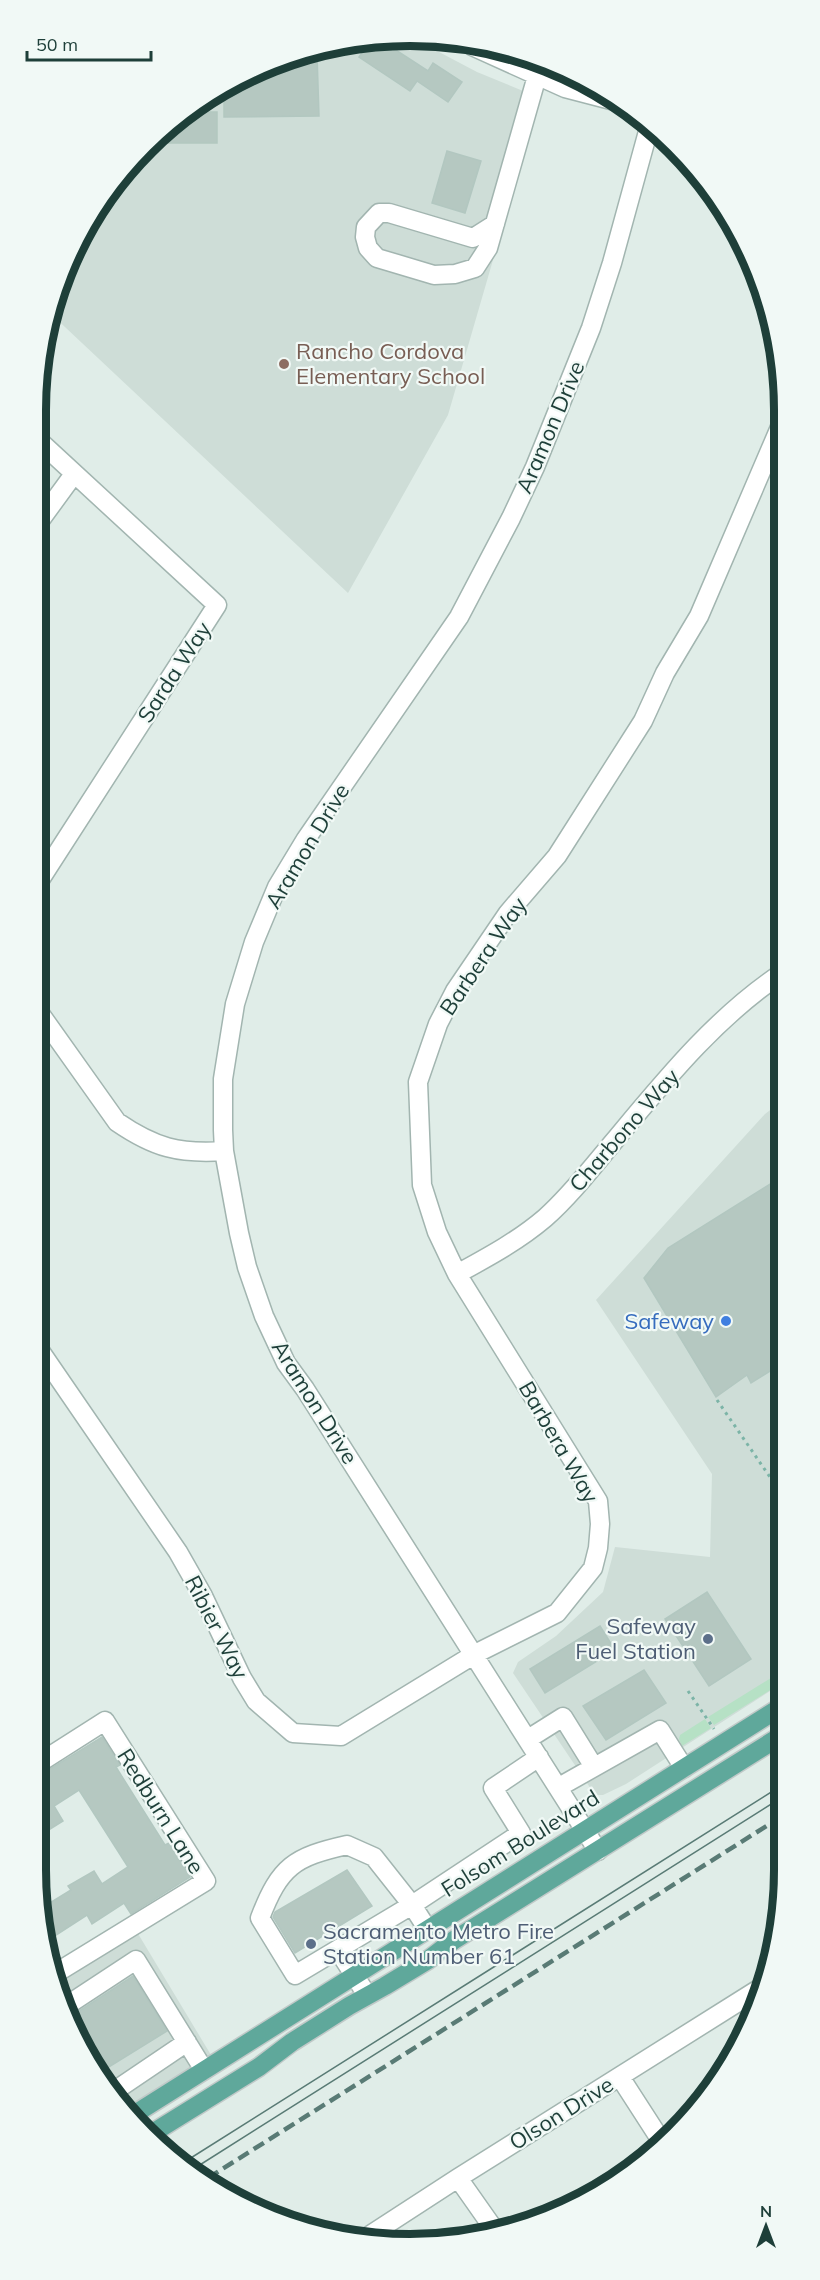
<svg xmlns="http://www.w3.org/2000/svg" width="820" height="2280" font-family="Mulish,sans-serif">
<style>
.built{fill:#ceddd7}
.green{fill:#b6e1c5}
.building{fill:#b5c8c1;stroke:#b2c7c0;stroke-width:1.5}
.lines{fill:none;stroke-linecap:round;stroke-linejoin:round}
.minor-casing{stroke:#a2b5b0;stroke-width:21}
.major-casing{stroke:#c0c9c8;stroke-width:21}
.path{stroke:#7cb4a7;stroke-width:3;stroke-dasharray:3 4.5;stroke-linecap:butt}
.minor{stroke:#fff;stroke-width:18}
.major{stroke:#5fa89b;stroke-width:18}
.tram{stroke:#597b75;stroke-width:1.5}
.rail{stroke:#597b75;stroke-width:4.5;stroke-dasharray:12 6;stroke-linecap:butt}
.education-dot{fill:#8d6e63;stroke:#f1f9f6;stroke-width:2}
.shop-dot{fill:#3f7fe0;stroke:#f1f9f6;stroke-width:2}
.service-dot{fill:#5c6f8a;stroke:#f1f9f6;stroke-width:2}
.labels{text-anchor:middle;stroke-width:4.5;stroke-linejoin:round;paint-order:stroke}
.education-label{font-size:22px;fill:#785e54;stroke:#f1f9f6;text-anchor:start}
.street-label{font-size:22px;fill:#1e3f39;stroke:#f1f9f6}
.shop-label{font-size:22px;fill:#366cbe;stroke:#f1f9f6;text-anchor:end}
.service-label{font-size:22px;fill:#4e5e75;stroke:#f1f9f6;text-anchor:end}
.rim{fill:none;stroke:#1e3f39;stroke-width:8}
</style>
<rect width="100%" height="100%" fill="#e0ede8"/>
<!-- built -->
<path class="built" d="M361,39l61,4 55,29 63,26 -92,317 -100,178 -299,-281 64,-129 110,-97z
M782,1101l2,581 -158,102 -23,11h-8l-82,-122 5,-11 38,-26 47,-44 12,-45 95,10 2,-83 -116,-174 169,-186z
M137,1932l74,123 -87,54 -60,-96 -6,-32z"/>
<!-- green -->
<path class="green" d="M771,1678h5l4,6 -66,41 -6,-8z
M705,1719l6,9 -29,18 -3,-7 1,-4z"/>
<!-- building -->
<path class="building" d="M371,40l11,1 46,30 5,-8 29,19 -14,20 -31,-21 -7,10 -51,-34z
M317,54l2,62 -95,1v-31h13v-4z
M193,112h24v31h-59z
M447,151l34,10 -16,52 -33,-10z
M783,1176v187l-32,20 -4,-8 -31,22 -72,-119 24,-30z
M707,1592l44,67 -42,27 -44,-67z
M600,1626l15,24 -70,43 -15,-24z
M644,1670l22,33 -60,37 -23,-34z
M102,1737l18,28 -4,2 49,78 4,-2 21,34 -59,37 -7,-11 -32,21 -5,-9 -37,24 -7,-32 28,-17 -3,-4 26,-15 8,13 26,-17 -49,-77 -25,16 9,15 -27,17v-52l10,-6 -4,-6z
M347,1870l25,36 -77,47 -22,-36 2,-5z
M133,1976l34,55 -63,39 -2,-3 -3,2 -17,-28 3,-1 -15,-23z"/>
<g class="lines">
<!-- minor casing -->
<g class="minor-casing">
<path id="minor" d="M472,46l93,42 50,13
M495,224l-22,14 -84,-25h-10l-13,14 -1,10 3,11 9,10 57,17 21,-1 20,-6 13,-20 43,-151 6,-21
M36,438l181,167 -181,281
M36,526l38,-52
M36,1008l81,114c38,26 62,32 107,29
M457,1274c31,-17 61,-33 88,-56 26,-23 48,-52 70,-78 50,-60 101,-123 167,-167
M36,1345l142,207 25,44 39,82 14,23 37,32 48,3 134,-82 82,-41 36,-45 5,-20 2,-24 -2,-23 -141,-227 -20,-42 -15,-47 -4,-103 20,-58 17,-33 53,-78 49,-57 86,-135 22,-48 34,-57 82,-191
M528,1739l35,-22 31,50
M36,1765l69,-44 101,160 -150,92
M559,1787l101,-57 24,38
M347,1845l27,12 38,48 -117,70 -35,-57c20,-52 34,-61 87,-73z
M598,1851l-293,-462 -19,-26 -22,-47 -17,-49 -8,-34 -15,-82 -1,-21v-51l12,-75 19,-62 23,-55 29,-48 153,-222 52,-99 24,-51 56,-139 21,-65 37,-135
M428,1930l-16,-25 109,-72 -28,-45 46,-31
M338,1950l29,45
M63,2008l73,-48 68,110
M620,2077l40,62
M113,2092l74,-50
M458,2178l38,54
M361,2241l97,-63 304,-191"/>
</g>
<!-- major casing -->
<g class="major-casing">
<path id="major" d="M130,2117l654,-412
M151,2134l108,-67 33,-25 57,-36 36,-20 43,-26 26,-20 330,-206"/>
</g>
<!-- path -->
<path class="path" d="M717,1400l66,96
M688,1691l26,38"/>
<!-- minor -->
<use href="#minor" class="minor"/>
<!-- major -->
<use href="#major" class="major"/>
<!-- tram -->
<path class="tram" d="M186,2161l598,-377
M195,2168l589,-372"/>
<!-- rail -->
<path class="rail" d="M208,2178l576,-363"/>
</g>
<!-- markers -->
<circle class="education-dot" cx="284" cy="364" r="6"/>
<circle class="shop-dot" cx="726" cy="1321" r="6"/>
<g class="service-dot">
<circle cx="708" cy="1639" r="6"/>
<circle cx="311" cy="1944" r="6"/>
</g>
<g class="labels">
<!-- education labels -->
<g class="education-label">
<text x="296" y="359">Rancho Cordova<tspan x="296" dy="25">Elementary School</tspan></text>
</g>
<!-- street labels -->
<g class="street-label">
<text transform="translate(550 427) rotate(-67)" y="8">Aramon Drive</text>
<text transform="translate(174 672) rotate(-57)" y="8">Sarda Way</text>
<text transform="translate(307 846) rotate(-59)" y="8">Aramon Drive</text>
<text transform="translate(483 956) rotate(-56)" y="8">Barbera Way</text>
<text transform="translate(624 1130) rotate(-49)" y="8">Charbono Way</text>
<text transform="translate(315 1402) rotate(58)" y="8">Aramon Drive</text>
<text transform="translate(559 1442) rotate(60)" y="8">Barbera Way</text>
<text transform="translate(217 1627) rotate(63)" y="8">Ribier Way</text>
<text transform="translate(161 1811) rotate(58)" y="8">Redburn Lane</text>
<text transform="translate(520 1843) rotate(-32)" y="8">Folsom Boulevard</text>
<text transform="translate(561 2113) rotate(-32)" y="8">Olson Drive</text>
</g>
<!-- shop labels -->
<g class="shop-label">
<text x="714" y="1329">Safeway</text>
</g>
<!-- service labels -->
<g class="service-label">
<text x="696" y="1634">Safeway<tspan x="696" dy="25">Fuel Station</tspan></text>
<text x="323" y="1939" text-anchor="start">Sacramento Metro Fire<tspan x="323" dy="25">Station Number 61</tspan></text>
</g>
</g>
<!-- crop -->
<path d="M0 0H820V2280H0ZM410 46H410A364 364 0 0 1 774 410V1870A364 364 0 0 1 410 2234H410A364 364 0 0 1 46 1870V410A364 364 0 0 1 410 46Z" fill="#f1f9f6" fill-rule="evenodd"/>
<path class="rim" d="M410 46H410A364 364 0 0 1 774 410V1870A364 364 0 0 1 410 2234H410A364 364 0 0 1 46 1870V410A364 364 0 0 1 410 46Z"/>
<!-- north arrow -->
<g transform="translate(766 2226)" stroke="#f1f9f6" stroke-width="4.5" paint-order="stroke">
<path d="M0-4.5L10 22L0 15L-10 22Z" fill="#1e3f39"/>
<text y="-9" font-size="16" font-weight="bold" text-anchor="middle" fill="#1e3f39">N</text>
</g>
<!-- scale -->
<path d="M27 51v9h124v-9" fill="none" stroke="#1e3f39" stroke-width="3"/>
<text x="36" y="51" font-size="18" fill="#1e3f39" stroke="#f1f9f6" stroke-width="4.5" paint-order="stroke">50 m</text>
</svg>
